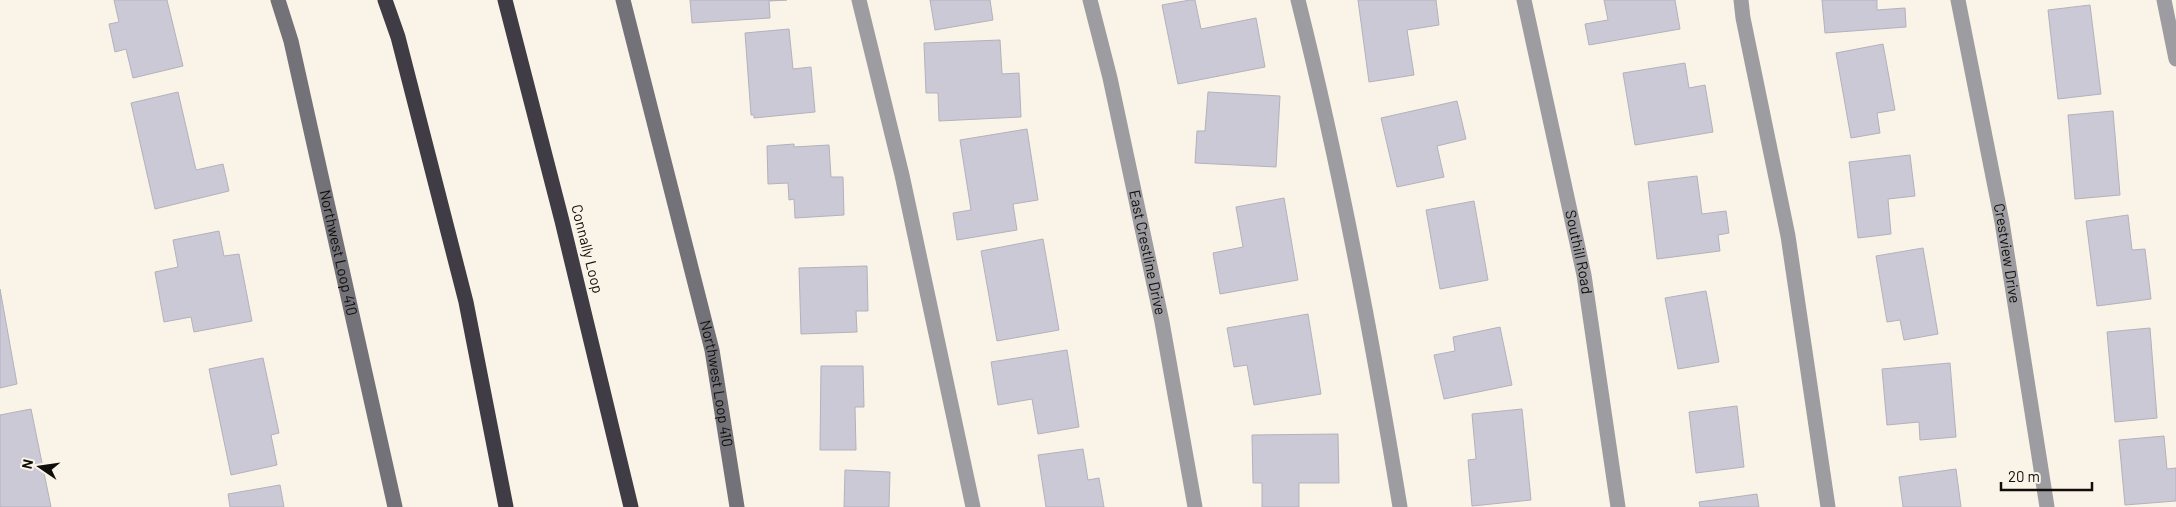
<svg xmlns="http://www.w3.org/2000/svg" width="2176" height="507" font-family="Barlow,sans-serif">
<style>
.building{fill:#cbc9d5;stroke:#b3b1bd}
.lines{fill:none;stroke-linecap:round;stroke-linejoin:round}
.lane{stroke:#9d9ca1;stroke-width:15}
.street{stroke:#9d9ca1;stroke-width:15}
.secondary{stroke:#747279;stroke-width:15}
.highway{stroke:#3f3c45;stroke-width:15}
.labels{text-anchor:middle;stroke-width:4;stroke-linejoin:round;paint-order:stroke}
.street-label{font-size:15px;fill:#100e0a;stroke:#faf3e8}
</style>
<rect width="100%" height="100%" fill="#faf3e8"/>
<!-- building -->
<path class="building" d="M114,0h53l16,66 -50,12 -7,-29 -11,3 -6,-28 10,-2z
M690,0h97l-18,1 1,17 -78,5z
M930,0h60l3,20 -58,10z
M1190,0h5l6,29 55,-11 9,49 -87,17 -16,-79z
M1358,0h78l3,25 -32,5 7,45 -45,7z
M1604,0h71l5,29 -91,16 -4,-21 23,-4z
M1822,0h55v10l28,-2 1,19 -81,6z
M2090,5l11,89 -43,5 -10,-89z
M789,29l4,40 18,-2 4,45 -61,6v-3h-3l-6,-82z
M1000,40l2,34 17,-1 2,44 -82,4 -1,-28h-12l-2,-50z
M1883,44l12,66 -18,3 3,20 -29,5 -15,-85z
M1685,63l4,25 16,-3 8,47 -78,13 -12,-72z
M178,92l18,78 27,-6 6,27 -74,18 -24,-106z
M1208,92l72,4 -4,71 -81,-4 2,-32h8z
M1457,101l9,38 -29,7 7,31 -47,10 -16,-69z
M2113,111l7,84 -45,4 -7,-84z
M1027,129l11,71 -25,4 4,26 -60,10 -4,-27 18,-3 -11,-70z
M794,144v3l35,-2 2,32h12l1,38 -49,3 -1,-19 -5,1 -1,-17 -20,1 -1,-38z
M1910,155l5,41 -27,3 3,35 -33,4 -9,-76z
M1697,176l5,38 24,-3 3,22 -11,2 2,16 -63,8 -9,-77z
M1284,198l14,82 -78,14 -7,-41 30,-6 -7,-40z
M1474,201l14,79 -48,9 -14,-79z
M2128,215l4,35 13,-1 6,50 -54,7 -11,-85z
M219,231l5,25 15,-2 13,67 -58,11 -3,-15 -27,5 -9,-50 23,-5 -5,-27z
M1043,239l16,91 -62,11 -16,-90z
M1923,248l15,86 -34,6 -4,-20 -13,2 -11,-66z
M867,266l1,45h-12l1,21 -56,2 -2,-66z
M0,289l17,95 -17,4z
M1706,291l13,71 -41,7 -13,-71z
M1308,314l13,80 -67,11 -7,-40 -13,2 -7,-39z
M1500,327l12,58 -68,14 -10,-44 21,-4 -2,-14z
M2150,328l7,90 -42,4 -8,-90z
M1067,350l12,77 -41,7 -6,-35 -34,6 -7,-43z
M263,358l16,75 -8,2 6,30 -46,10 -22,-106z
M1950,363l6,74 -36,3 -1,-18 -32,3 -5,-56z
M821,366h42l1,41h-9l1,43h-36z
M1737,406l7,61 -48,6 -7,-61z
M31,409l20,98h-51v-92z
M1522,409l9,91 -59,6 -4,-46 8,-1 -4,-45z
M1338,434l1,49h-40v24h-37v-24h-9l-1,-48z
M2164,436l3,33 9,-1v33l-51,4 -6,-65z
M1083,449l5,31 11,-2 5,29h-58l-8,-52z
M1956,469l5,38h-58l-4,-30z
M845,470l45,2 -1,35h-45z
M280,485l4,22h-54l-2,-13z
M1757,494l2,13h-59l-1,-5z"/>
<g class="lines">
<!-- lane -->
<path class="lane" d="M859,0l43,175 71,332
M1298,0c42,167 74,337 102,507
M1741,0l2,18 45,218 40,271
M2164,0l12,59"/>
<!-- street -->
<g class="street">
<path id="s1" d="M1090,0l20,78 52,244 33,185"/>
<path id="s2" d="M1524,0l60,275 34,232"/>
<path id="s3" d="M1958,0l44,222 45,285"/>
</g>
<!-- secondary -->
<g class="secondary">
<path id="s4" d="M278,0l13,41 104,466"/>
<path id="s5" d="M623,0l89,350 25,157"/>
</g>
<!-- highway -->
<path class="highway" d="M385,0l13,37 68,265 40,205
M505,0l57,221 69,286"/>
</g>
<g class="labels">
<!-- street labels -->
<g class="street-label">
<text transform="translate(587 249) rotate(76)" y="5">Connally Loop</text>
<text dy="5" stroke="none"><textPath href="#s2" startOffset="258">Southill Road</textPath></text>
<text dy="5" stroke="none"><textPath href="#s4" startOffset="260">Northwest Loop 410</textPath></text>
<text dy="5" stroke="none"><textPath href="#s1" startOffset="259">East Crestline Drive</textPath></text>
<text dy="5" stroke="none"><textPath href="#s3" startOffset="258">Crestview Drive</textPath></text>
<text dy="5" stroke="none"><textPath href="#s5" startOffset="395">Northwest Loop 410</textPath></text>
</g>
</g>
<!-- north arrow -->
<g transform="translate(40 467) rotate(283)" stroke="#faf3e8" stroke-width="4" paint-order="stroke">
<path d="M0-4L9 19L0 12L-9 19Z" fill="#100e0a"/>
<text y="-8" font-size="14" font-weight="bold" text-anchor="middle" fill="#100e0a">N</text>
</g>
<!-- scale -->
<path d="M2001 482v8h91v-8" fill="none" stroke="#100e0a" stroke-width="2.5"/>
<text x="2008" y="482" font-size="15" fill="#100e0a" stroke="#faf3e8" stroke-width="4" paint-order="stroke">20 m</text>
</svg>
